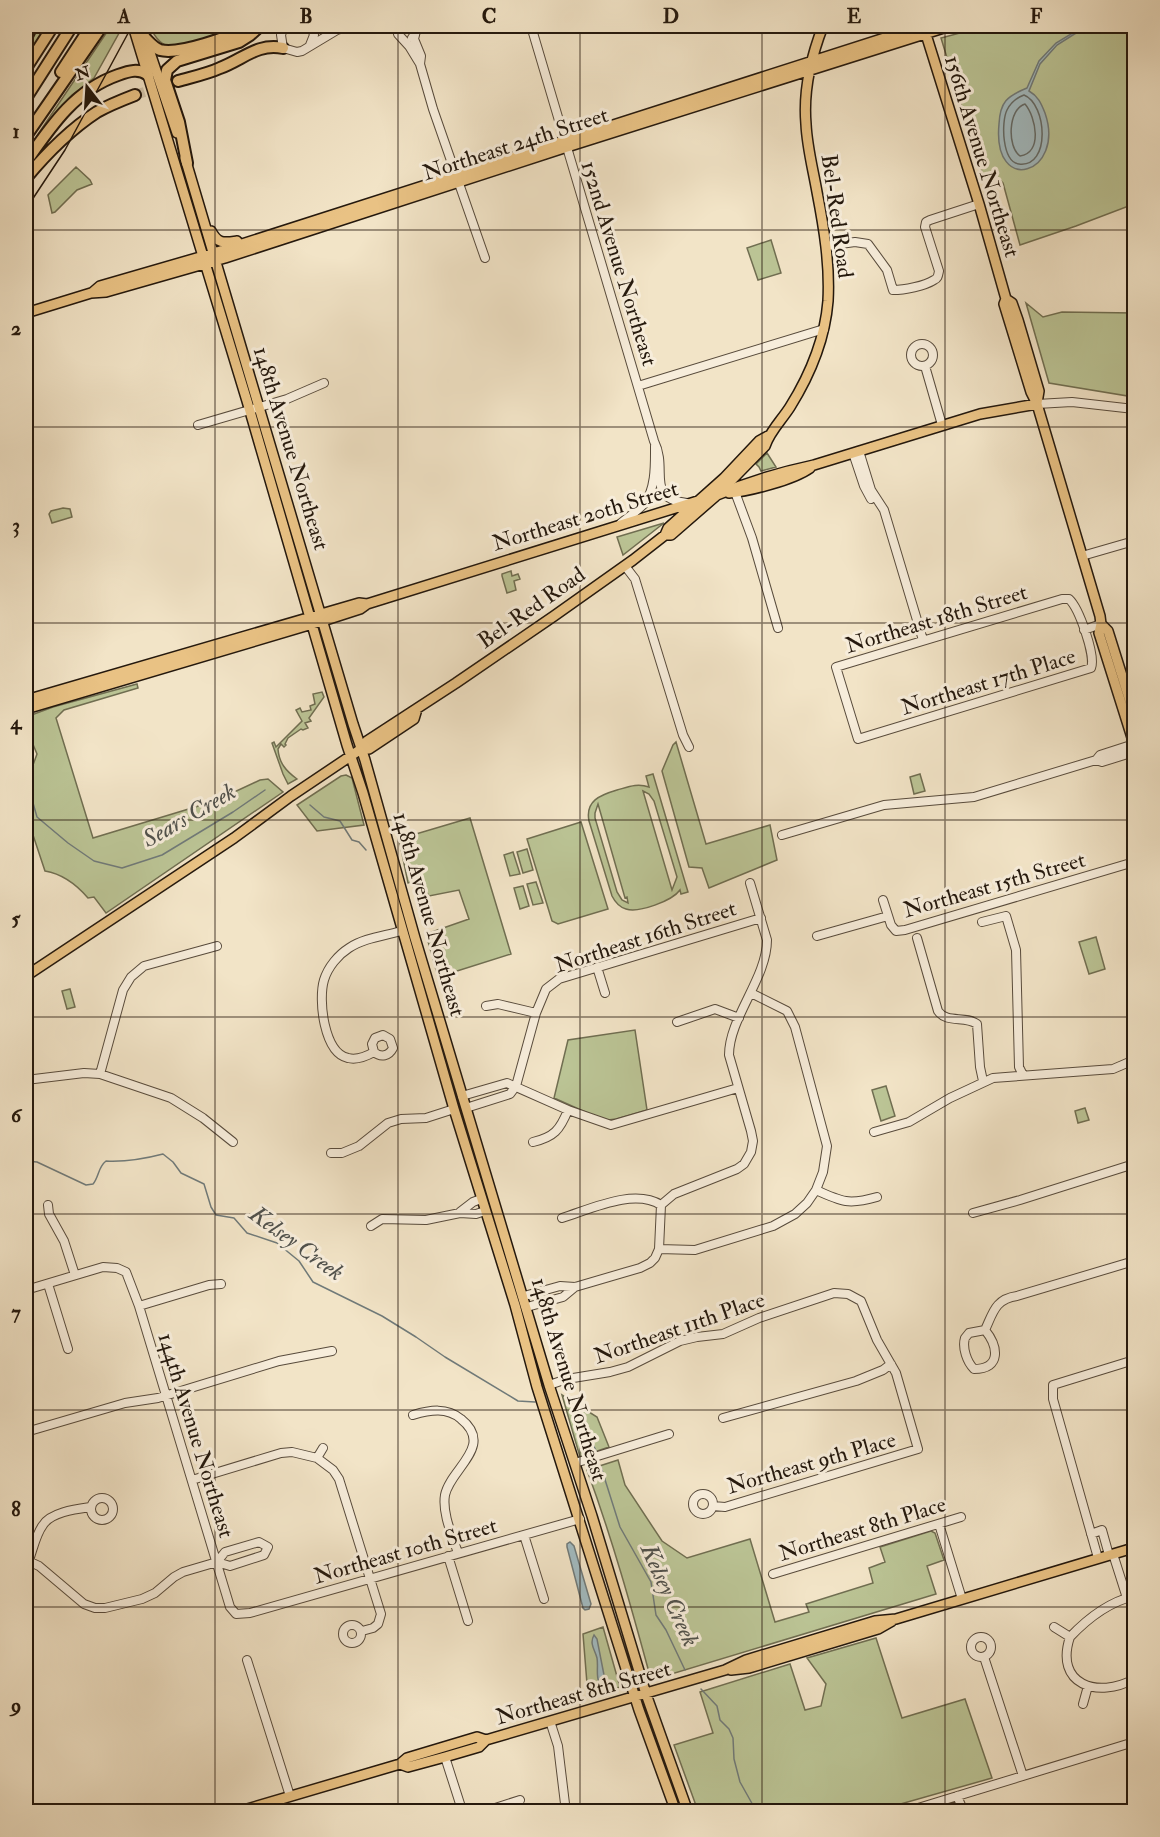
<svg xmlns="http://www.w3.org/2000/svg" width="1160" height="1837" font-family="'IM FELL Double Pica',serif">
<style>
.green{fill:#bbc495;stroke:#706e51;stroke-width:1.5;fill-rule:evenodd}
.water{fill:#a2bbc1;stroke:#707a79;stroke-width:1.5}
.lines{fill:none;stroke-linecap:round;stroke-linejoin:round}
.shore{stroke:#636a67;stroke-width:1.5}
.stream{stroke:#707a79;stroke-width:1.5}
.highway-tunnel{stroke:#d3c5ab;stroke-width:10;stroke-dasharray:10 5;stroke-linecap:butt}
.minor-casing{stroke:#584b3c;stroke-width:10}
.major-casing{stroke:#24180d;stroke-width:12}
.highway-casing{stroke:#24180d;stroke-width:14}
.minor{stroke:#f7eddb;stroke-width:8}
.major{stroke:#e9c284;stroke-width:9}
.highway{stroke:#e9c284;stroke-width:10}
.tram{stroke:#24180d;stroke-width:1.5}
.grid{fill:none;stroke:#24180d;stroke-width:1.5;stroke-opacity:0.55}
.labels{text-anchor:middle;stroke-width:6;stroke-linejoin:round;paint-order:stroke}
.street-label{font-size:22px;fill:#24180d;stroke:#f7eddb}
.water-label{font-size:24px;font-style:italic;fill:#50514c;stroke:#f7eddb}
.neatline{fill:none;stroke:#24180d;stroke-width:2}
.grid-label{font-size:20px;text-anchor:middle;font-weight:bold;fill:#24180d}
</style>
<rect width="100%" height="100%" fill="#f2e4c7"/>
<filter id="stains"><feTurbulence type="fractalNoise" baseFrequency=".00333" numOctaves="4"/><feColorMatrix values="0 0 0 0 .2 0 0 0 0 .09 0 0 0 0 .02 0 0 0 .5 -.17"/></filter>
<radialGradient id="worn" r=".72"><stop offset=".6" stop-color="#630" stop-opacity="0"/><stop offset="1" stop-color="#630" stop-opacity=".3"/></radialGradient>
<!-- green -->
<path class="green" d="M36,26h10l-20,33v-13z
M111,26h12l-29,52 -22,17 -13,14 -33,50v-7z
M149,26h89c-14,7 -54,22 -70,20 -9,-2 -15,-13 -19,-20z
M986,26h148v178l-58,22 -56,19 -17,-62c-7,-7 -11,-10 -20,-7l-42,-138z
M76,167l14,13 2,4 -15,6 -22,22 -3,1 -4,-18z
M771,240l10,33 -23,7 -11,-32z
M1026,303l17,14 19,-5 72,1v84l-85,-14z
M767,453l9,14 -15,4 -2,-4 -3,-3z
M63,508l7,1 2,8 -20,6 -3,-9 2,-3z
M664,523l-41,32 -6,-18z
M511,571l1,5 6,-2 2,5 -6,2 2,9 -9,3 -5,-17v-2z
M137,684l1,4 -74,22 -8,8 37,120 122,-37 45,-21 8,-1 15,13 -177,121 -12,-16 -6,1c-12,-14 -25,-24 -43,-27l-12,-36 -7,-4v-64l7,-2 4,-11 -8,-19 -3,-3v-15l27,-10z
M322,692l2,5 -15,21 2,3 -6,2 3,5 -5,2 -2,-1 -13,9 -3,6 1,1 -2,2 -3,-3 -3,5c1,14 8,22 19,30l-9,5 -5,-10 -11,-31 2,-1 2,5 26,-26 -6,-11 4,-2 2,4 9,-2 -1,-4 5,-2 -2,-10z
M676,742l30,102 64,-19 7,35 -68,28 -7,-20 -13,-1 -27,-96 11,-26z
M653,774l35,118 -7,2 -1,-4c-8,11 -41,23 -54,19 -7,-2 -11,-7 -14,-13l-23,-75c-4,-20 11,-26 28,-31 11,-3 20,-7 32,-3l-3,-11zM643,791l6,3 5,7 23,76 -5,13zM598,804l27,94 2,-1 1,6 -6,-3 -5,-8 -22,-74v-5z
M920,774l5,17 -11,3 -4,-17z
M346,775l6,3 12,47 -47,6 -20,-26 44,-29z
M470,818l41,136 -73,23 -12,-43 43,-15 -10,-29 -30,6 -10,-15 -11,2 -9,-44z
M581,822l27,87 -50,15 -6,-3 -25,-82z
M527,849l6,21 -10,3 -6,-21z
M513,852l7,22 -10,2 -6,-21z
M536,882l7,21 -10,2 -6,-21z
M523,886l6,20 -9,3 -6,-21z
M1096,937l9,32 -16,5 -10,-32z
M70,989l5,18 -8,2 -5,-18z
M635,1030l12,80 -31,9 -8,1 -7,-1 -47,-21 14,-58z
M886,1086l9,30 -14,5 -9,-31z
M1085,1108l4,12 -11,3 -3,-12z
M562,1395l35,22 12,30 -29,10z
M618,1460l7,25 37,56 25,17 63,-19 25,83 34,-10 -3,-8 67,-21 -4,-15 16,-6 -5,-15 51,-16 4,2 9,27 -17,6 9,28 -281,85 -5,-3c-19,-70 -38,-138 -63,-206z
M603,1627l17,60 -32,9 -5,-62z
M876,1638l26,80 63,-19 27,79 -116,33h-178l-24,-66 39,-12 -13,-41 90,-28 15,46 16,-4 5,-22 -19,-26z"/>
<!-- water -->
<path class="water" d="M1084,26v2l-27,17 -17,19 -11,27c9,5 12,12 16,22 21,61 -53,84 -46,11 1,-22 8,-28 28,-36l12,-27 17,-18z
M570,1542l4,4 17,58 -2,5 -4,1 -2,-2 -16,-61v-3z
M594,1635l3,4 7,36 4,8 -1,4c-14,-2 -8,-18 -10,-29 -2,-8 -8,-14 -3,-23z"/>
<g class="lines">
<!-- shore -->
<path class="shore" d="M1024,95c23,9 27,73 -5,69 -17,-2 -18,-42 -12,-54 4,-8 9,-12 17,-15z
M1025,104c11,13 18,49 -5,52 -13,-9 -12,-47 5,-52z"/>
<!-- stream -->
<path class="stream" d="M27,782l10,35 31,26 26,18 28,7 40,-13 71,-43 32,-22
M310,805l14,12 16,4 12,19 7,2 7,8
M26,1161l11,1 49,23 7,-1c6,-7 5,-17 13,-23 20,1 38,-2 57,-7l10,8 8,11 23,11 7,23 5,8 18,3 13,15 30,10 22,18 14,21 69,34 34,21 29,20 73,44 17,1
M568,1402l10,8 18,41
M601,1467l19,60 31,55 5,33 10,15 19,40
M701,1689l16,17 3,14 9,9 4,9 1,21 6,23 14,25 5,5"/>
<!-- highway-tunnel -->
<path class="highway-tunnel" d="M135,95l43,-14"/>
<!-- minor casing -->
<g class="minor-casing">
<path id="minor" d="M284,26l-3,9 2,13 14,4 5,-1 35,-21 14,-4
M312,26l23,4
M397,26l1,8 11,12 11,18
M531,26l123,415c15,30 -10,57 33,62
M415,35l-1,4 7,17 -1,8 13,45 52,149
M412,38l4,-6 -1,-6
M310,45l4,-10 -3,-9
M826,246l29,-4 13,2 19,26 6,20c11,0 32,-4 41,-10 4,-2 4,-4 5,-9l-14,-44 1,-5 4,-2 49,-16
M911 355a11 11 0 1 1 22 0a11 11 0 1 1-22 0Z
M925,366l17,59
M638,386l186,-57
M1037,404l35,-2 62,7
M198,425l89,-26 37,-16
M859,451l12,39 13,20 39,130
M853,453l11,33 7,13
M735,492l17,46 26,90
M621,523c8,-6 16,-12 23,-19 12,-15 11,-40 11,-58
M1082,556l52,-15
M625,566l10,13 48,156 6,12
M1062,599h7c10,9 27,57 22,69l-233,71 -22,-72z
M1084,630l17,-6
M1134,744l-34,11 -4,5 6,2 32,-10
M782,835l102,-30 90,-8 122,-37
M883,900l8,25 5,6 9,-1 229,-68
M982,922l24,-6 10,34 3,117 4,8
M817,936l71,-20
M917,938l21,73c9,13 27,4 39,13l3,43 3,14
M597,967l8,26
M751,993l36,18 8,16 32,119 -4,26 -7,18
M486,1006l12,-2 38,9 10,-24 13,-10 202,-61
M677,1022l38,-13 24,9
M374,1052l-2,-8 3,-6 8,-3 7,4 3,9c-4,8 -12,10 -19,4 -7,4 -18,8 -26,6 -24,-5 -30,-58 -24,-78 4,-13 14,-25 25,-32 15,-10 35,-12 52,-17
M100,1074l23,-84 8,-13 13,-11 73,-20
M26,1080l58,-7 16,1 71,24 32,20 30,24
M462,1096l45,-13 61,27
M466,1108l44,-14 6,-8 20,-73
M874,1132l35,-10 41,-24 43,-20 120,-9 21,-9
M533,1142c21,-5 27,-12 35,-32l43,15 127,-37
M331,1153h11l17,-7 29,-23 13,-4 25,-1 28,-9
M48,1205l1,9 15,27 11,34
M460,1212l13,-10 8,-3
M973,1213l47,-13 114,-36
M562,1218c29,-9 72,-30 99,-13l13,-11 63,-25 7,-5 7,-12 2,-11 -2,-10 -22,-76c0,-37 38,-77 38,-115l-17,-57
M371,1226l11,-7 44,1 34,-7 16,1 9,-3
M659,1249l2,-44
M48,1284l20,65
M26,1290l77,-23 14,1 9,4 13,34 91,301 6,7 14,-1 330,-94
M524,1296l36,-10 15,1 65,-19 10,-5 5,-5 4,-9 36,1 78,-24 22,-12 12,-11 9,-13c26,12 33,15 61,7
M139,1306l70,-21 12,-1
M527,1307l36,-10 12,-10
M985,1330c13,16 17,39 -11,39 -7,-7 -12,-21 -9,-31l4,-5 16,-3c8,-17 10,-31 32,-34l117,-35
M549,1385l18,-6 43,-7 18,-5 52,-26 17,-4 26,-3 36,-16 75,-25 14,1 13,7 16,39 19,33 22,76 -193,58 -12,-1
M413,1415c17,-5 34,-8 48,4 34,27 -11,50 -16,76 -3,18 7,40 13,58
M723,1418l133,-37 27,-11 8,-6
M26,1432l99,-29 33,-5 121,-37 53,-10
M317,1458l6,-10
M575,1463l94,-29
M192,1480l89,-27 11,-1 25,6 16,12 6,9 42,135 -3,10 -5,4 -11,3
M693 1504a10 10 0 1 1 20 0a10 10 0 1 1-20 0Z
M91 1509a11 11 0 1 1 22 0a11 11 0 1 1-22 0Z
M939,1524l23,75
M1091,1534l11,-4 7,25
M524,1535l20,64
M1113,1554l14,44
M448,1556l20,65
M1098,1558l-45,-159v-14l81,-25
M26,1560l13,6 45,38 11,4h10l37,-9 13,-6 19,-16 9,-5 34,-10 13,4 34,-11 4,-8 -9,-5 -34,10 -8,10
M29,1560c4,-11 7,-26 14,-35 8,-13 34,-16 48,-18
M773,1574l188,-57
M343 1634a9 9 0 1 1 18 0a9 9 0 1 1-18 0Z
M1054,1627l16,10c18,-19 39,-35 64,-41
M971 1647a10 10 0 1 1 20 0a10 10 0 1 1-20 0Z
M1070,1637c-16,48 28,62 64,42
M984,1657l39,119
M247,1660l43,136
M1083,1704l5,-18
M550,1721l8,25 8,66
M445,1757l17,53
M957,1796l7,16
M459,1812l3,-2h27l31,-10
M905,1812l229,-70"/>
</g>
<!-- major casing -->
<g class="major-casing">
<path id="major" d="M133,26l114,375 100,344 16,48 91,316 61,196 22,82 102,323 37,102
M141,26l36,107
M924,28l55,176 27,95 -2,5 27,88 6,12 63,212 1,8 -2,9 35,111
M185,158l168,566 12,36 50,178 134,447 43,131 54,178 42,118
M211,231c7,13 12,12 26,10
M93,292l7,-6 114,-33 708,-227
M1006,299l6,4 6,17 21,71 -2,12
M26,313l65,-20 15,-1 119,-34 342,-111 383,-121
M729,493c21,-2 64,-13 81,-25
M665,535l3,-7 56,-50 35,-37 9,-5
M1101,624l7,7 26,83
M26,700l333,-97 8,1 350,-109c31,-13 64,-23 97,-30l166,-51 57,-10
M26,709l303,-90 31,-10 7,-5
M361,749h8l45,-30 3,-10
M26,976l208,-138 57,-42 70,-47 6,-8 89,-58 98,-67 79,-56 32,-25h6l46,-40 48,-49c5,-15 16,-25 25,-39 20,-32 35,-68 38,-106 2,-37 -4,-73 -11,-109 -4,-23 -10,-45 -11,-68 -3,-34 5,-67 17,-98
M731,1670l18,-2 129,-39 14,-8
M400,1764l8,3 37,-10 34,-10 7,-7 239,-70 21,-10 129,-39 21,-2 234,-70h4
M237,1812l163,-48 7,-6 70,-21 9,3"/>
</g>
<!-- highway casing -->
<g class="highway-casing">
<path id="highway" d="M26,38l6,-12
M145,38c5,5 9,10 15,12 18,5 72,-13 87,-24
M26,68l27,-42
M61,72l30,-46
M178,81c14,-4 29,-7 42,-13 24,-9 37,-25 63,-20
M26,98l46,-72
M26,136l76,-110
M26,162c25,-36 49,-72 92,-87 11,-4 21,-7 30,0
M187,163l-8,-41 -14,-42 2,-10 10,-9 62,-19 11,-7 10,-9
M26,178c20,-24 45,-49 71,-66 12,-7 25,-12 38,-17"/>
</g>
<!-- minor -->
<use href="#minor" class="minor"/>
<!-- major -->
<use href="#major" class="major"/>
<!-- highway -->
<use href="#highway" class="highway"/>
<!-- tram -->
<path class="tram" d="M26,209l39,-59 67,-124"/>
</g>
<!-- grid -->
<path class="grid" d="M215,26v1786M398,26v1786M580,26v1786M762,26v1786M945,26v1786M26,230h1108M26,427h1108M26,623h1108M26,820h1108M26,1017h1108M26,1214h1108M26,1410h1108M26,1607h1108"/>
<g class="labels">
<!-- street labels -->
<g class="street-label">
<text transform="translate(515 143) rotate(-18)" y="8">Northeast 24th Street</text>
<text transform="translate(983 156) rotate(73)" y="8">156th Avenue Northeast</text>
<text transform="translate(838 216) rotate(82)" y="8">Bel-Red Road</text>
<text transform="translate(620 263) rotate(73)" y="8">152nd Avenue Northeast</text>
<text transform="translate(292 448) rotate(73)" y="8">148th Avenue Northeast</text>
<text transform="translate(585 515) rotate(-17)" y="8">Northeast 20th Street</text>
<text transform="translate(531 607) rotate(-35)" y="8">Bel-Red Road</text>
<text transform="translate(936 618) rotate(-17)" y="8">Northeast 18th Street</text>
<text transform="translate(988 681) rotate(-17)" y="8">Northeast 17th Place</text>
<text transform="translate(994 884) rotate(-16)" y="8">Northeast 15th Street</text>
<text transform="translate(430 914) rotate(74)" y="8">148th Avenue Northeast</text>
<text transform="translate(645 936) rotate(-18)" y="8">Northeast 16th Street</text>
<text transform="translate(679 1327) rotate(-19)" y="8">Northeast 11th Place</text>
<text transform="translate(570 1379) rotate(73)" y="8">148th Avenue Northeast</text>
<text transform="translate(197 1435) rotate(73)" y="8">144th Avenue Northeast</text>
<text transform="translate(811 1462) rotate(-16)" y="8">Northeast 9th Place</text>
<text transform="translate(862 1528) rotate(-17)" y="8">Northeast 8th Place</text>
<text transform="translate(405 1550) rotate(-16)" y="8">Northeast 10th Street</text>
<text transform="translate(583 1692) rotate(-16)" y="8">Northeast 8th Street</text>
</g>
<!-- water labels -->
<g class="water-label">
<text transform="translate(189 815) rotate(-30)" y="8">Sears Creek</text>
<text transform="translate(297 1243) rotate(36)" y="8">Kelsey Creek</text>
<text transform="translate(670 1595) rotate(66)" y="8">Kelsey Creek</text>
</g>
</g>
<!-- margin -->
<rect width="1160" height="1837" fill="none" stroke="#f2e4c7" stroke-width="66"/>
<!-- north arrow -->
<g transform="translate(87 87) rotate(343)" stroke="#f7eddb" stroke-width="4.5" paint-order="stroke">
<path d="M0-4.5L10 22L0 15L-10 22Z" fill="#24180d"/>
<text y="-9" font-size="16" font-weight="bold" text-anchor="middle" fill="#24180d">N</text>
</g>
<rect x="33" y="33" width="1094" height="1771" class="neatline"/>
<g class="grid-label">
<text x="124" y="23">A</text>
<text x="306" y="23">B</text>
<text x="489" y="23">C</text>
<text x="671" y="23">D</text>
<text x="854" y="23">E</text>
<text x="1036" y="23">F</text>
<text x="16" y="138">1</text>
<text x="16" y="335">2</text>
<text x="16" y="532">3</text>
<text x="16" y="729">4</text>
<text x="16" y="925">5</text>
<text x="16" y="1122">6</text>
<text x="16" y="1319">7</text>
<text x="16" y="1516">8</text>
<text x="16" y="1712">9</text>
</g>
<rect width="100%" height="100%" filter="url(#stains)"/>
<rect width="100%" height="100%" fill="url(#worn)"/>
</svg>
